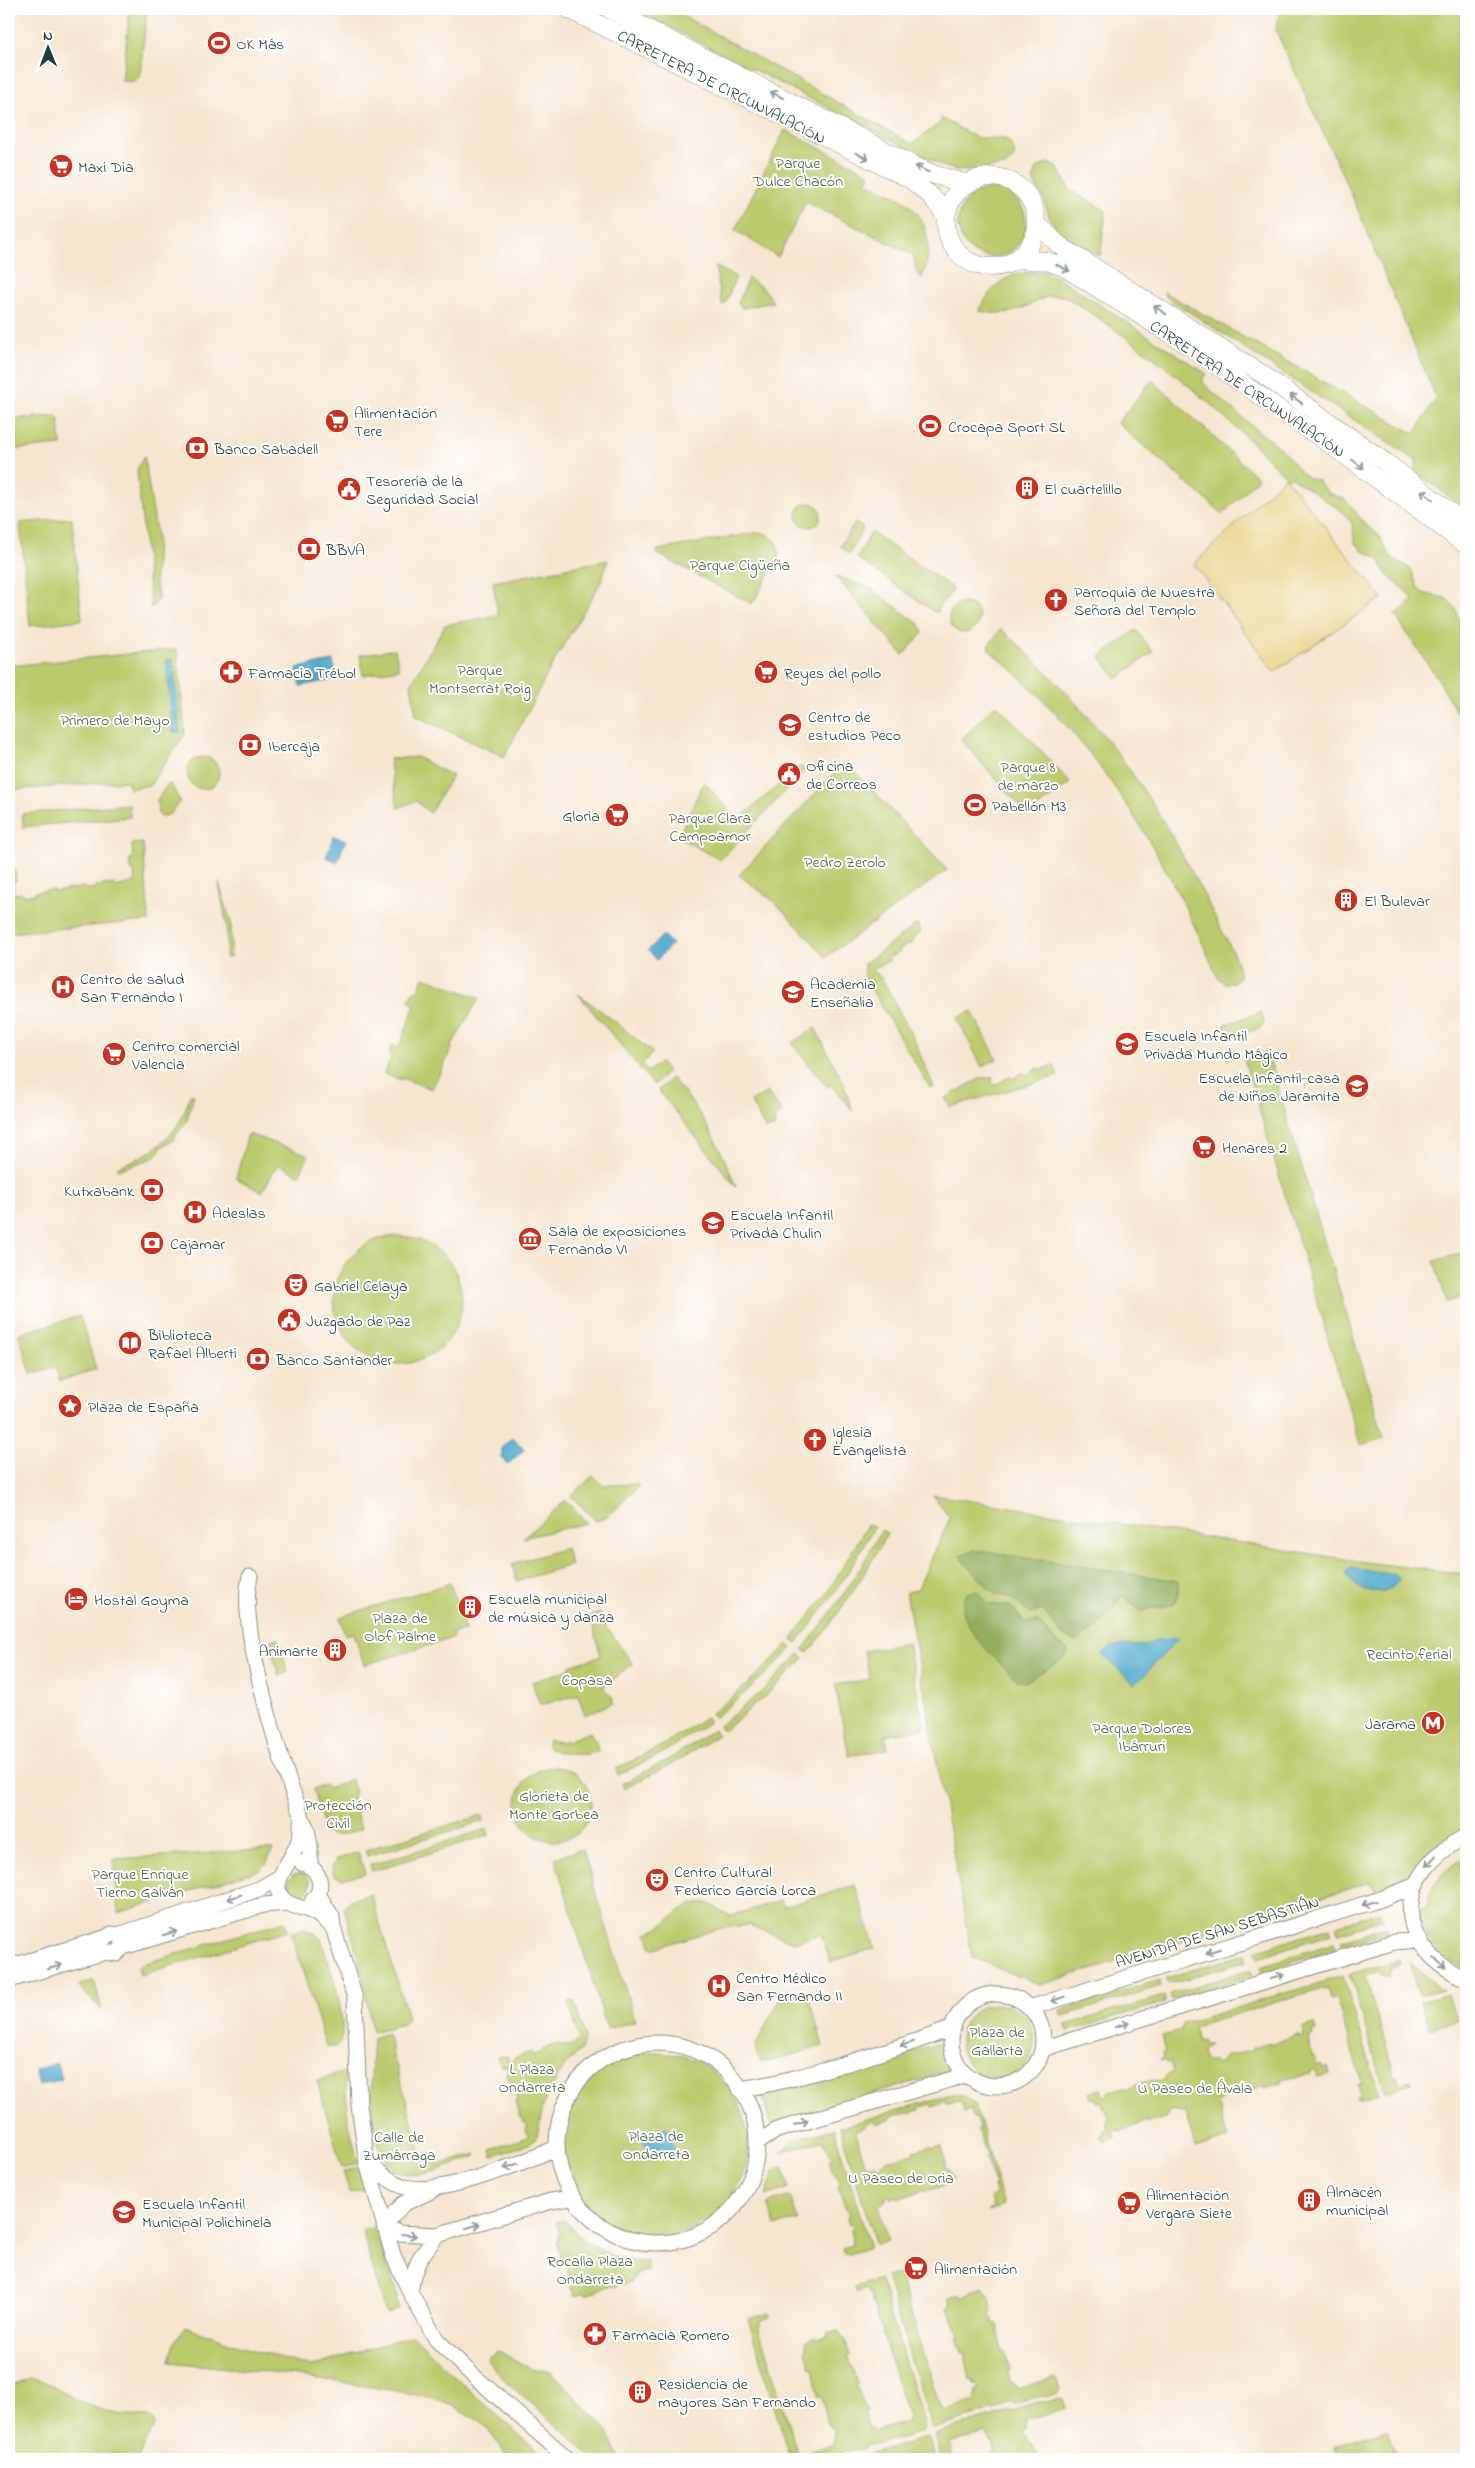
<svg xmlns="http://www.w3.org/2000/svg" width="1475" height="2468" font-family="'Indie Flower',sans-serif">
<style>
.green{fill:#bbca6c;stroke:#6d8450;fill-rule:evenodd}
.forest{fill:#94ae60;stroke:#5a764a}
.sand{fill:#eeda9e;stroke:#868c69}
.water{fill:#4fa8cc;stroke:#377280}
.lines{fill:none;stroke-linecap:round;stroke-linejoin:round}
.tertiary-casing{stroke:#8a9182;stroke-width:17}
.secondary-casing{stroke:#8a9182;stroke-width:19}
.tertiary{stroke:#fff;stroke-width:15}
.secondary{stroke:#fff;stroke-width:18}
.oneway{stroke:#8f9e9a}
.labels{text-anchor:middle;stroke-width:4;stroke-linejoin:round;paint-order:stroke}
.poi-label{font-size:16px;fill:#1f3d34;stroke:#fff;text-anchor:start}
.street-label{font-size:16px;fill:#1f3d34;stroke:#fff}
.park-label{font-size:16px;fill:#466042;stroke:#fff}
</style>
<rect width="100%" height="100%" fill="#fff"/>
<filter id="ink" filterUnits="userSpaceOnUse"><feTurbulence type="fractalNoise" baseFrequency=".02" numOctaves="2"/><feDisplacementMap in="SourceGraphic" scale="10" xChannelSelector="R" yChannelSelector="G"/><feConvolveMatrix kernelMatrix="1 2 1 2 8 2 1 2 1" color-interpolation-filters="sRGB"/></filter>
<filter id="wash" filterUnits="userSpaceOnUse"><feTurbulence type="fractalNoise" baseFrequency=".0096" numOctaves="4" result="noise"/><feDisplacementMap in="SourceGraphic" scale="20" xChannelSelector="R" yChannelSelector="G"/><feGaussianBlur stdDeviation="1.12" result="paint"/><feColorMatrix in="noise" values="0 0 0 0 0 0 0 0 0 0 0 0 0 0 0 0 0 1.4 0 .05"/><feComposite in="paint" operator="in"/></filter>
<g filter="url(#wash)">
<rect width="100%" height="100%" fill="#f6e5cf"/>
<!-- green -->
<path class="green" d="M130,9h17l-7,66c-4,8 -10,7 -18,6z
M634,9h37l241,135 29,-22v-4l36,20h23l8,2 7,12 -2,7 -8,7 -43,5 -17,-4z
M1280,9h186v500l-52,-38 3,-10 -252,-165 -1,-4 251,142 21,-36 -85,-205 -75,-162z
M785,130l85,44 -4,8c13,7 27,12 38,19 26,18 29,49 18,77l-5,-4 -4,-19 -107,-53 -28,55 -43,-27z
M1047,163l10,4 13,23 36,21 -6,45 -32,-17 -12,-11 -6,-9 -6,-19 -11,-20 4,-12z
M958 223a34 34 0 1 1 68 0a34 34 0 1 1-68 0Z
M715,266l21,11 -11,27 -3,1z
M1028,272h13l16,5 150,97 -4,4v5c25,23 51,45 77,65 14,11 18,30 37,32l11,13 16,6 6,6 16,21 12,8 13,23 20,12 7,19 5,5 22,5 6,5 5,6 6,20 4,3v98l-28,-51 -44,-65 4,-1 15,-13 -1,-3 -26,-23 -8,-16 -17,-8 -2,-5 -4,-1c-2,-7 -1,-14 -3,-20 -4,-13 -49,-37 -61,-47l-4,1c-69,-72 -137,-128 -221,-181 -18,-6 -31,7 -48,13 -11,4 -27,4 -39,1 13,-24 21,-34 49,-39z
M748,278l17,12 8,12 -31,6 -4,-4z
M1152,380l106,98 -35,36 -106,-91z
M56,416l3,4 2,25 -52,5v-31z
M144,456l13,81 -2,44 4,18 -8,9 -14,-138z
M797 515a12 12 0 1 1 24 0a12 12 0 1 1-24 0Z
M72,518l10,102 -52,6 -10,-103z
M855,523l8,5 -14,26 -9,-8z
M760,532c13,3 20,12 19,25l-27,47 -96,-51 2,-3z
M871,532l80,55 1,5 -13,14 -1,6 -5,-1 -76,-53z
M608,560l-7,22 -49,83 -48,92 -88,-41 -5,-32 34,-59 53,-10 -5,-33z
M835,576l35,12 49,36 4,9 -20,22z
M949 618a15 15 0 1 1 30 0a15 15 0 1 1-30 0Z
M1001,629c36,32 68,65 98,101 49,59 86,127 120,195 5,11 21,37 20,49 0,4 -2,7 -6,9h-9l-6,-5c-45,-105 -102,-206 -184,-287 -15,-14 -29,-29 -45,-41v-5z
M1136,630l17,22 -36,27 -17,-22z
M177,649l8,85 -35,51 -21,4 -1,-8 -117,9 -2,-124z
M395,649l4,20 -36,6 -3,-20z
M996,704l53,55 21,24 -42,32 -67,-75z
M187 773a16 16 0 1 1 32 0a16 16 0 1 1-32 0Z
M417,757l35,19 -22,37 -14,-12 -18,7 -9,-49z
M844,763l2,3 2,-2 99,106 -121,87 -50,-54 -37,-28z
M801,766l4,4 -85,90 -42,-23 26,-55 34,38z
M171,784l9,17 -10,13 -9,3 -3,-3 -1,-14 10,-15z
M129,804l1,13 -107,10 -1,-13z
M143,843l6,78 -140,12v-77l2,14h4l1,11h-3l1,13 8,-1 1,2 12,-1v-2l18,-2 1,2 30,-5v2l12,-1v-2l18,-2 1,3 20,-5 -1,-12h-3l-1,-11 3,-1 -1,-14z
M219,883l12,39v34l-5,3 1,-31z
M917,924l4,8 -8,6 -1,5 -13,6 1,3 -12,6 1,3 -17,8 2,5 3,-1 3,5h2l37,71 -1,1 16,37 -4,1 -66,-111v-13z
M424,977l55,21 -28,49 1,1 -20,41 -30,-11 -1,2 -17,-6 7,-16 -2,-4 3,-9 7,3 16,-43 -6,-4 3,-8 6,-3z
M578,994l35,26 40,33 -11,11 6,8 12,-10 8,10 -14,13z
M972,1011l25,48 -15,8 -25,-49z
M1261,1012l3,10 -4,6 -25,8 -7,-1 -4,-10z
M815,1028l28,54 10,29 -22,-26 -4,2 -35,-44z
M1267,1052l117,386 -24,7 -116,-386z
M1054,1065l4,11 -108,31 -5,-9 36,-20h12l-1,3 2,5 16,-10 2,3 12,-7 2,3 13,-7 2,2z
M672,1078c28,31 49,69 64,109l-78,-97z
M767,1092l15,21 -7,4 -1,11 -9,1 -14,-27z
M190,1095h4l-7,25 -14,20 -11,7 -9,11 -35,12 -1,-3c39,-15 62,-30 73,-72z
M248,1134l61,21 -10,20 -21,-11 -16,28 -26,-14z
M334 1300a64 64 0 1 1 128 0a64 64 0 1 1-128 0Z
M1466,1252v44l-19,6 -13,-41z
M80,1316l16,53 -36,12 -5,-14 -24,7 -12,-40z
M593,1476l10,9 33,-1 3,2 -32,31 -11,4 -25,-25z
M933,1495l431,67 102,12v253l-32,20 -29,32 -28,15 -6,-12 -331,103 -68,-28 -66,-365 11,-2 33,-72zM1346,1573l53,5c-9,24 -44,13 -53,-5z
M566,1500l20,23 -63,15z
M868,1524l6,3c-22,42 -48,79 -77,116l-5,-4 34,-44z
M881,1530l6,3c-22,43 -49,82 -79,120l-5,-4c30,-38 57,-76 78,-119z
M566,1548l5,17 -54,16 -5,-17z
M450,1583l15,47 -13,4 1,4 -89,27 -10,-32 -9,2 -5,-18z
M600,1613l6,14 27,37 -30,23 9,10 1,6 -28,12 -7,-20 -38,10 -8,-23 38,-13 -1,-3 32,-10 -11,-40z
M278,1638l10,34 -9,4 -10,-35z
M908,1643l16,85 -38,7 2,14 -39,7 -14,-71 35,-6 -6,-28z
M788,1644l4,4c-24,25 -50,48 -78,70l-3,-4 38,-31z
M799,1654l5,4 -37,37 -44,36 -4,-5 40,-32z
M706,1717l3,5 -48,32 -43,21 -2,-6 47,-24z
M714,1730l4,5 -44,28 -50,26 -2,-5 49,-26z
M590,1732l6,9 2,11c-16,4 -37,4 -51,-5l2,-7c16,5 26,-3 41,-8z
M517 1804a37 37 0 1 1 74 0a37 37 0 1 1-74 0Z
M351,1779l4,14 -3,6 9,30c-11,3 -27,12 -36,2l-12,-42 13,-4 2,4z
M483,1815l1,6 -117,35 -2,-6z
M487,1829l2,6 -117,36 -2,-6z
M273,1849l-7,15 -6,6 -142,43 -5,-54z
M579,1850l4,1 52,170 -28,8 -52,-171z
M358,1852l7,21 -23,6 -8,-4 -2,-8 4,-7z
M1466,1856v114c-30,-15 -41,-30 -51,-61l12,-3c1,-21 21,-40 39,-50z
M288 1884a11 11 0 1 1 22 0a11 11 0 1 1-22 0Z
M855,1885l20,63 -45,14 -9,-28 -27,8 -45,-17 -28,3 -69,21 -5,-16c23,-6 33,-33 59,-30 8,2 17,10 25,13l50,-16 3,7z
M371,1894l37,124 -5,6 -31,8 -9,-57 -19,-67 6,-8z
M1381,1912l2,7 -45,14 -2,-7z
M285,1921l3,10 -148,44 -2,-7 5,-4z
M1386,1927l1,7 -44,13 -2,-6z
M1330,1928l1,6 -73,23 -2,-6z
M302,1929l12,3 7,7c10,33 25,69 20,104l-6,4 -9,-1 -35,-113z
M1334,1943l2,6 -74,23 -2,-6z
M1246,1954l1,7 -79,23 -2,-6z
M1399,1960l1,5 -10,3v3l-2,1 1,5 -9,-2 -1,-4 -14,5 30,100 2,-1 3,8 10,-3 1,3 -26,8 -35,-117z
M1409,1962l34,28 -24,6z
M1250,1969l2,6 -80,25 -2,-6z
M1343,1976l36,117 -22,6 -1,-2 4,-1 -3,-11 5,-2 -26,-85 -5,2 -3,-11 -5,1 -1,-2 -128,39 4,14 4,-1 2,4h5l-7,8 3,10h9l2,3 5,-2 4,-7 28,-5v-3l17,-5 1,2 27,-11 1,3 5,-2 -2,-7 12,-4 2,7 -4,1 1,4 -4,2 3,20 3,-1 2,9 4,-2 2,4 4,-1 2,7 -12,3 -2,-7 -5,2v2l-28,6v3l-17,5 -1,-2 -27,10 -1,-2 -5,1 -1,-2 -5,2v2l-8,6 11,35 -32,10 -11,-35 -10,-1 -1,-2 -5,2 -4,6 -17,5 -1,-2 -27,11 -1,-2 -5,1 2,7 -12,4 -2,-7 4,-1 -1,-4 4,-1 -2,-9 2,-1 -8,-18 -4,1 -2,-4 -4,1 -2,-6 12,-4 2,7 5,-1v-3l17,-5 1,2 27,-10 1,2 11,-1v-3l8,-5 -3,-10 -4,1 -1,-4 -5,2 3,-5 -1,-4 4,-1 -4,-15 19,-5 1,-7z
M94,1980l8,30 -24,-24z
M1160,1980l1,6 -98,30 -2,-6z
M807,1992l16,54 -52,15h-11l-5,-15 25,-46z
M1448,1994l8,27 -27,8 -8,-27z
M1164,1996l2,6 -98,29 -2,-6z
M574,2001l11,35 -1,6 -3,8 -17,17 -11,18 -9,17 -7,34 -8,8 -36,12 -2,-7 37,-12 -2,-9 2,-1 -2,-5 -2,1 -2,-5h-2l-5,-17 2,-2 -11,-27 2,-1 -1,-5 -6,1 -4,-10 10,-1 2,6 5,-2v-2l17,-6 1,3 11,-3 -1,-3 17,-5 1,2 6,-1 1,2 13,-7 -12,-38z
M960 2041a37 37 0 1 1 74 0a37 37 0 1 1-74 0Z
M387,2033l36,127 12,-4 3,9 38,-11 1,2c-21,7 -48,21 -70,18 -44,-6 -36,-105 -34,-136z
M941,2043l3,2 7,23 -1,3 -180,54 -7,-28z
M564 2144a92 92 0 1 1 184 0a92 92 0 1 1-184 0Z
M345,2072l3,48 10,43 -16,5 -25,-87z
M953,2094l12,1 10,10 29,101 -15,5 -1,-2 5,-1 -3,-11 6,-2 -2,-9 2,-1 -11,-27 3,-1 -11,-28 2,-1 -3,-10h-3l-2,-8 -7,2 -3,-11 -15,2 -1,-3 -5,2v2l-8,3 -1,-3 -11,4v2l-28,6v3l-17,5 -1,-3 -11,4 1,2 -9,3 11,36 10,-1 1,3 10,-6 -1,-2 28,-6v-3l17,-5 1,3 10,-3 5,23h2l4,11 -10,4v2l-17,5 -1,-2 -27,10 -1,-2 -5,2 -1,-3 -6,2 1,2 -8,6 10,35 -12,4 -36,-118z
M834,2129l36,118 -25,8 -2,-7 10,-3 -2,-15 2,-1 -2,-5 -2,1 -2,-8 2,-1 -11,-28 2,-1 -3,-11h-3l-5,-16 3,-2 -9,-18 -43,13 14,-13z
M358,2167l6,22 -14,4 -7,-21z
M783,2167l6,21 -23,8 9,-27z
M790,2196l8,24 -23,6 -7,-23z
M564,2219c21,26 49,43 83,43l2,8 -14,5 1,2 -6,2 1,3 -17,5 -1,-3 -27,11 -1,-2 -9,3 -3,-8h-2l-6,-29h-3l-5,-17 2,-1 -1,-5 2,-1 -4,-14z
M374,2227l24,69 -2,2 2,11 -12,4 -24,-82z
M912,2270l2,5 -11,3 1,4 -2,1 39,128 35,-10v-10l3,-1 -2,-5h-3l-1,-5 -3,1 -5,-29 -3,1 -5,-17 2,-1 -11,-28 3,-1 -3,-8 12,-4 1,3 22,-10 3,9 2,-1 5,17 -2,2 3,10h3l6,28h2l5,17 -2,1 1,11h2l6,8 39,-12 4,11 -2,4 -43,12 -2,-2 -20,9 -3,-2 -4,4 -51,15 -4,-2 -45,-149z
M880,2279l45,149 -2,3 -52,15 -3,-2 -3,4 -17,5 -2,-2c-14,12 -38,8 -56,8l-42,-140 21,-6 1,4 -11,4 2,4 -3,1 40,129 35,-11 -1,-4 2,-1v-11h-3l-2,-5 -2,1 -6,-29 -3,1 -5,-29 -3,1 -5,-17 2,-2 -2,-8 11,-4 1,3 11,-3v-3l11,-3 3,8h3l5,17 -3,1 4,10h2l5,17 -2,1 11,27 -3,1 2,5 -2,1 5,10 3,-1 1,4 36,-11 -39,-128h-2l-2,-4 -10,3 -2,-5z
M185,2326l58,21 68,20 102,-32 36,37 97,87h-39c-8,-19 -21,-34 -39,-45 -30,-18 -65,-22 -98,-27 -66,-12 -134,-18 -200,-25l5,-21z
M498,2351l36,19 17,1 56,59 13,29h-25l-96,-84 -12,-17z
M30,2379c17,0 29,12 45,20 24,12 48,18 74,18l6,6 -1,5 -17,31h-128v-72z
M1060,2397l3,2 3,9 -40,12v10l-2,1 1,5h3l2,5h2l6,18h-44l-2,-6 3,-1 -2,-6h2l-1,-6 -3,1 -5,-8 -36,10 5,16h-14l-6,-22 2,-4 51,-15 5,1 2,-3 16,-4 5,1 2,-4z
M1387,2430l10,29h-59l-4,-13z
M926,2437l2,2 7,20h-16l-1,-2 -11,2 -1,-2 -9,2h-46z"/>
<!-- forest -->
<path class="forest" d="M973,1550l205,31v13l-4,10c-12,4 -23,2 -33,8l-18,-17 -26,32 -21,15 -14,-7 -19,-25 -13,4 -19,-17 -15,-2 -31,-31 -4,-9z
M977,1591l12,13 21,2 16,17 11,-2 19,21 12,8 -2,7 -41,25 -8,-2c-18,-20 -68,-58 -50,-87z"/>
<!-- sand -->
<path class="sand" d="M1285,477l97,121 -108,74 -80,-108z"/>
<!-- water -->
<path class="water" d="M173,659l7,73h-7l-7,-72z
M333,661l4,18 -37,7 -3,-18z
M334,836l12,4 -9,22 -11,-5z
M663,935l9,9 -15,16 -9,-10z
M513,1437l11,13 -17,15 -5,-7v-11z
M1351,1568l44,7 4,3v2c-15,19 -42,13 -53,-7z
M1179,1638l-44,47 -33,-31 9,-7 11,-2 22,1 13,-6z
M57,2063l5,16 -23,7 -4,-16z
M667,2127l8,25 -26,8 -7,-25z"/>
</g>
<g filter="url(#ink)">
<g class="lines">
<!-- tertiary casing -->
<g class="tertiary-casing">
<path id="tertiary" d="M250,1577c-14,50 36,203 57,253l3,15v22
M301,1823c4,31 -37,56 -18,76 7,8 19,8 28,12 8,3 15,11 22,16
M1466,1836c-71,37 -77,108 0,143
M302,1863c18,5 24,25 10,38
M318,1894l14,23 1,10 22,71 4,107 8,58 26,92 17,37 26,47 30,30 102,90
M118,1935l141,-46 19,-11
M123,1947l140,-42 24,-2
M9,1967l96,-29 7,-4c8,0 12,5 11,13l-7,7 -9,-2 -16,4 -82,24
M951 2040a46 46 0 1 1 92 0a46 46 0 1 1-92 0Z
M1029,2008l352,-109 33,-13
M557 2143a100 100 0 1 1 200 0a100 100 0 1 1-200 0Z
M1042,2049l352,-107 26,-2
M740,2089c37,-5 73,-16 108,-26 35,-11 71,-22 105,-35
M757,2143l20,-13 189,-55
M367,2163c13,9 26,22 43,25 35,6 112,-25 146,-40
M431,2191l-28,13 -19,22 15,7 38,2
M410,2292l3,-17 7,-17 17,-23 114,-34 21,-3"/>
</g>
<!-- secondary casing -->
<g class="secondary-casing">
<path id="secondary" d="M568,9l342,170 21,17 15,20
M609,9l310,159 16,7 33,9
M946 222a45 45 0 1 1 90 0a45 45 0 1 1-90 0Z
M1036,223l23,22 203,129 123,88 81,62
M1016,259l31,2 17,6 125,79 156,109 121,90"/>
</g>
<!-- tertiary -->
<use href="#tertiary" class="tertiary"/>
<!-- secondary -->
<use href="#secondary" class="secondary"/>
</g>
<!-- one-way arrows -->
<defs><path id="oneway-shaft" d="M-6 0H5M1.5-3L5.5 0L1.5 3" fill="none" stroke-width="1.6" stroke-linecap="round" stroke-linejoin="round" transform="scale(1.25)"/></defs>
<g class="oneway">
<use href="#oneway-shaft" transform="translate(777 95) rotate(-153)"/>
<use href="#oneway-shaft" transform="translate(862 156) rotate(26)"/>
<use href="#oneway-shaft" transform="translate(922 169) rotate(-154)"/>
<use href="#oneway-shaft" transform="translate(1063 268) rotate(26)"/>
<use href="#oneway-shaft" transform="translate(1160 310) rotate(-147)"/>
<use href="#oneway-shaft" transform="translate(1296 399) rotate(-144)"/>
<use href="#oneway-shaft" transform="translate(1358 464) rotate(37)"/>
<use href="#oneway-shaft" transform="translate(1427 495) rotate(-143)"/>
<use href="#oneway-shaft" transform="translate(1431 1861) rotate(133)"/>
<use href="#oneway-shaft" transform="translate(234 1897) rotate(162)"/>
<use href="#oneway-shaft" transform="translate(1369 1903) rotate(163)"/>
<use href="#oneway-shaft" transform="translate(170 1933) rotate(-17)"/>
<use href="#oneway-shaft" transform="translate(1213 1951) rotate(163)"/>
<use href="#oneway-shaft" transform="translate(1440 1963) rotate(40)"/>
<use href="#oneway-shaft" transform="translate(55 1967) rotate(-17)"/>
<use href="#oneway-shaft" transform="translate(1277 1977) rotate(-17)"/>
<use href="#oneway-shaft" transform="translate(1058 1999) rotate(163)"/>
<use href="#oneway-shaft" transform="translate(1122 2025) rotate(-17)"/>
<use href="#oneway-shaft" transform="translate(907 2044) rotate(163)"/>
<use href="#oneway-shaft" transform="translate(801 2123) rotate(-17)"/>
<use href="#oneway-shaft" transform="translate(511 2166) rotate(161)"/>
<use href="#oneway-shaft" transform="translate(473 2226) rotate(-17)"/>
<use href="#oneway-shaft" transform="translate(409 2235) rotate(7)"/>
</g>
</g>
<!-- icons -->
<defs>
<g id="stadium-disc" transform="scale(1.25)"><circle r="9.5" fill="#c8321e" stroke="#fff"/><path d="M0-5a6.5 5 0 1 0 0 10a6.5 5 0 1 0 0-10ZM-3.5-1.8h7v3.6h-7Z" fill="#fff"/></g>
<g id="supermarket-disc" transform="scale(1.25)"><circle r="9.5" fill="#c8321e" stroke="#fff"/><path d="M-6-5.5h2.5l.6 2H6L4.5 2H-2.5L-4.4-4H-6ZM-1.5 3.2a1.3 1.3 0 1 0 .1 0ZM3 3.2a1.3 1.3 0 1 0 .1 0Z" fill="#fff"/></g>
<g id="bank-disc" transform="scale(1.25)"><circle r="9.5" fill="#c8321e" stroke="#fff"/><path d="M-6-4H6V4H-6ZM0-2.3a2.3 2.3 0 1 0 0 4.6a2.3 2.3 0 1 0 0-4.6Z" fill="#fff"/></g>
<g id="building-disc" transform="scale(1.25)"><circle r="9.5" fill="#c8321e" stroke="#fff"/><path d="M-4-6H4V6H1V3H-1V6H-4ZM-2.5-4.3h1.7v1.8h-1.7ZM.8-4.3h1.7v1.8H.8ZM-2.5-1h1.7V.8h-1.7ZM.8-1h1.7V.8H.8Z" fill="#fff"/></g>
<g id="civic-disc" transform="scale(1.25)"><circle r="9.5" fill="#c8321e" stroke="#fff"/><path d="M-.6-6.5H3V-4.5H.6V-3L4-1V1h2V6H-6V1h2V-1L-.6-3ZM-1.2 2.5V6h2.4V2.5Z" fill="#fff"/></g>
<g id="church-disc" transform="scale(1.25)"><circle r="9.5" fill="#c8321e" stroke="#fff"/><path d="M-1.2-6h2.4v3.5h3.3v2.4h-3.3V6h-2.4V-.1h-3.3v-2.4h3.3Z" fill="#fff"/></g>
<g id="pharmacy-disc" transform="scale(1.25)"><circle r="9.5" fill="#c8321e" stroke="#fff"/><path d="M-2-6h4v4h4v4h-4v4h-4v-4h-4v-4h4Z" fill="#fff"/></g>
<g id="school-disc" transform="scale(1.25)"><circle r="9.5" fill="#c8321e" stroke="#fff"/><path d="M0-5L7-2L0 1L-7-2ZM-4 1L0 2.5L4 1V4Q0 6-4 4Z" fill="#fff"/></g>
<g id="hospital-disc" transform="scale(1.25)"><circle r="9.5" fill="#c8321e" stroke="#fff"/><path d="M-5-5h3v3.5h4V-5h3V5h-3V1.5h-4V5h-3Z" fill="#fff"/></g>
<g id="museum-disc" transform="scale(1.25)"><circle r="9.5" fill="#c8321e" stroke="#fff"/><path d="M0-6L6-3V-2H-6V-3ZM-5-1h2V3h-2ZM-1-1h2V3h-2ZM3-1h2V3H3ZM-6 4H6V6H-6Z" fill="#fff"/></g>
<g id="theatre-disc" transform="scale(1.25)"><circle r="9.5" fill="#c8321e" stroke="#fff"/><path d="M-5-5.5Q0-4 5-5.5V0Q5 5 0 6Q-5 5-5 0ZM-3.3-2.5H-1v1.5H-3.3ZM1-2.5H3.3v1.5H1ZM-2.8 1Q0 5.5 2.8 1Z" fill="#fff"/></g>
<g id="library-disc" transform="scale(1.25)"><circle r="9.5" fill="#c8321e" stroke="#fff"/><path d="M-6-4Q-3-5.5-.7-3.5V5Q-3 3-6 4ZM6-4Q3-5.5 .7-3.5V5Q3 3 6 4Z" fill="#fff"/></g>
<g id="sight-disc" transform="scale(1.25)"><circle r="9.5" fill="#c8321e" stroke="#fff"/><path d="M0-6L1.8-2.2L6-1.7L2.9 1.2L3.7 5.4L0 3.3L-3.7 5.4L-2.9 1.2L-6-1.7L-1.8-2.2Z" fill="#fff"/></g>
<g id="hotel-disc" transform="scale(1.25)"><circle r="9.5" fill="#c8321e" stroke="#fff"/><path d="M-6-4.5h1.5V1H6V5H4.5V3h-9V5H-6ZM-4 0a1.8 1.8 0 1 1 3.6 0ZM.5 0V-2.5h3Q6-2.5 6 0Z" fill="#fff"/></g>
<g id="metro-disc" transform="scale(1.25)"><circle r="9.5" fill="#c8321e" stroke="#fff"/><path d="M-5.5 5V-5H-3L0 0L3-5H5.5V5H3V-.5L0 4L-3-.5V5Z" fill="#fff"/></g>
</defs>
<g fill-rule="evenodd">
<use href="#stadium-disc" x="219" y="43"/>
<use href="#supermarket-disc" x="61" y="166"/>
<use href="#supermarket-disc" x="337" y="421"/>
<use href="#stadium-disc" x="930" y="426"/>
<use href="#bank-disc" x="197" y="448"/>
<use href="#building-disc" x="1027" y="488"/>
<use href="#civic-disc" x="349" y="489"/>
<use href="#bank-disc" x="309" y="549"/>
<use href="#church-disc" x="1056" y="600"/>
<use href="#pharmacy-disc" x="231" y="672"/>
<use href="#supermarket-disc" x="766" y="672"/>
<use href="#school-disc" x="790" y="725"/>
<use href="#bank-disc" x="250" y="745"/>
<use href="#civic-disc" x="789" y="774"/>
<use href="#stadium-disc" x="975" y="805"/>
<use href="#supermarket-disc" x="617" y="815"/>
<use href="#building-disc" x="1346" y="900"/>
<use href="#hospital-disc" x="63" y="987"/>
<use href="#school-disc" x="793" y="992"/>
<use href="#school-disc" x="1127" y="1044"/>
<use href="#supermarket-disc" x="114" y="1054"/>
<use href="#school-disc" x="1357" y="1086"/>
<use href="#supermarket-disc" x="1204" y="1147"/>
<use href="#bank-disc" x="152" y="1190"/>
<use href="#hospital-disc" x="195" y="1212"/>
<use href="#school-disc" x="713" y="1223"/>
<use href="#museum-disc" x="530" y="1239"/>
<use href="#bank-disc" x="152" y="1243"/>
<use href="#theatre-disc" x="296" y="1285"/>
<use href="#civic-disc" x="289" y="1320"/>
<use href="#library-disc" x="130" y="1343"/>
<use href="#bank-disc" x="258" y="1359"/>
<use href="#sight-disc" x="70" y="1406"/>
<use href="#church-disc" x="815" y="1440"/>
<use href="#hotel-disc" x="76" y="1599"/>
<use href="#building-disc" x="470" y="1607"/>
<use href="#building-disc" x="335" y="1650"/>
<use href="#metro-disc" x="1433" y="1723"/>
<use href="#theatre-disc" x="657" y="1880"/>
<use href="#hospital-disc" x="719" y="1986"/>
<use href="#building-disc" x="1309" y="2200"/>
<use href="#supermarket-disc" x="1129" y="2203"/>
<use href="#school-disc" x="124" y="2212"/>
<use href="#supermarket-disc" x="916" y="2268"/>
<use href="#pharmacy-disc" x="595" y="2334"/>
<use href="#building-disc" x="640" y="2392"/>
</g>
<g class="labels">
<!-- poi labels -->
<g class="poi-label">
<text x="236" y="49">OK Más</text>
<text x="78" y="172">Maxi Dia</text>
<text x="354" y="418">Alimentación<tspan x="354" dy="18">Tere</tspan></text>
<text x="948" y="432">Crocapa Sport SL</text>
<text x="214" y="454">Banco Sabadell</text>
<text x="366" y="486">Tesorería de la<tspan x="366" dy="18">Seguridad Social</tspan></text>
<text x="1044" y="494">El cuartelillo</text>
<text x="326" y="555">BBVA</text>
<text x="1074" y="597">Parroquia de Nuestra<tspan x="1074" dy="18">Señora del Templo</tspan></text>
<text x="248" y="678">Farmacia Trébol</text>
<text x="784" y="678">Reyes del pollo</text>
<text x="808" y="722">Centro de<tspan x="808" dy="18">estudios Peco</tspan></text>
<text x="268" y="751">Ibercaja</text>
<text x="806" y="771">Oficina<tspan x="806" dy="18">de Correos</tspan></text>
<text x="992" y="811">Pabellón M3</text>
<text x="600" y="821" text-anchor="end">Gloria</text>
<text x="1364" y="906">El Bulevar</text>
<text x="80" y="984">Centro de salud<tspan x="80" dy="18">San Fernando I</tspan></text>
<text x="810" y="989">Academia<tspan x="810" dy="18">Enseñalia</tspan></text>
<text x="1144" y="1041">Escuela Infantil<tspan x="1144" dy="18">Privada Mundo Mágico</tspan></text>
<text x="132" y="1051">Centro comercial<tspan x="132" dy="18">Valencia</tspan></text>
<text x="1340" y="1083" text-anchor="end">Escuela Infantil-casa<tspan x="1340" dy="18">de Niños Jaramita</tspan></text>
<text x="1222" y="1153">Henares 2</text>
<text x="134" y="1196" text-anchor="end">Kutxabank</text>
<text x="212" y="1218">Adeslas</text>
<text x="730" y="1220">Escuela Infantil<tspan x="730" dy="18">Privada Chulin</tspan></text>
<text x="548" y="1236">Sala de exposiciones<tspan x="548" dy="18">Fernando VI</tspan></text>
<text x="170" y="1249">Cajamar</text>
<text x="314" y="1291">Gabriel Celaya</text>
<text x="306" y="1326">Juzgado de Paz</text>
<text x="148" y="1340">Biblioteca<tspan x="148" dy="18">Rafael Alberti</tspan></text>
<text x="276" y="1365">Banco Santander</text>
<text x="88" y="1412">Plaza de España</text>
<text x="832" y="1437">Iglesia<tspan x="832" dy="18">Evangelista</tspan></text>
<text x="488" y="1604">Escuela municipal<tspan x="488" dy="18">de música y danza</tspan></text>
<text x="94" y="1605">Hostal Goyma</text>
<text x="318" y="1656" text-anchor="end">Animarte</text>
<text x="1416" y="1729" text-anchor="end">Jarama</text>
<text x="674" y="1877">Centro Cultural<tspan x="674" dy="18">Federico García Lorca</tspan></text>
<text x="736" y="1983">Centro Médico<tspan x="736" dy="18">San Fernando II</tspan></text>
<text x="1326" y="2197">Almacén<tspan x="1326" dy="18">municipal</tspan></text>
<text x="1146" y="2200">Alimentación<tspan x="1146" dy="18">Vergara Siete</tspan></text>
<text x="142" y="2209">Escuela Infantil<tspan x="142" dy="18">Municipal Polichinela</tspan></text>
<text x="934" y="2274">Alimentación</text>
<text x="612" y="2340">Farmacia Romero</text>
<text x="658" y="2389">Residencia de<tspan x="658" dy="18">mayores San Fernando</tspan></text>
</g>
<!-- street labels -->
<g class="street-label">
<text transform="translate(722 86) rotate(27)" y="6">CARRETERA DE CIRCUNVALACIÓN</text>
<text transform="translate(1248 388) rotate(34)" y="6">CARRETERA DE CIRCUNVALACIÓN</text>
<text transform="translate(1217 1931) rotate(-17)" y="6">AVENIDA DE SAN SEBASTIÁN</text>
</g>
<!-- park labels -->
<g class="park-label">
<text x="798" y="168">Parque<tspan x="798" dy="18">Dulce Chacón</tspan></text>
<text x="740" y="570">Parque Cigüeña</text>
<text x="480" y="675">Parque<tspan x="480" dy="18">Montserrat Roig</tspan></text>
<text x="115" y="725">Primero de Mayo</text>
<text x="1028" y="772">Parque 8<tspan x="1028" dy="18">de marzo</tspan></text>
<text x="710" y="823">Parque Clara<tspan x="710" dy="18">Campoamor</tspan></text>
<text x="845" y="867">Pedro Zerolo</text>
<text x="400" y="1623">Plaza de<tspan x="400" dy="18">Olof Palme</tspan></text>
<text x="1409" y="1659">Recinto ferial</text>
<text x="587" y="1685">Copasa</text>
<text x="1142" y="1733">Parque Dolores<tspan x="1142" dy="18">Ibárruri</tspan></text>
<text x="554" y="1801">Glorieta de<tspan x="554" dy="18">Monte Gorbea</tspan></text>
<text x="338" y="1810">Protección<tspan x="338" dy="18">Civil</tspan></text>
<text x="140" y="1879">Parque Enrique<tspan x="140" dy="18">Tierno Galván</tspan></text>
<text x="997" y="2037">Plaza de<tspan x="997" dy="18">Gallarta</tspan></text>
<text x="532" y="2074">L Plaza<tspan x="532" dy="18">Ondarreta</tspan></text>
<text x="1195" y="2093">U Paseo de Ávala</text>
<text x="656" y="2141">Plaza de<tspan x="656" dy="18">Ondarreta</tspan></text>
<text x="399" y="2142">Calle de<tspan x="399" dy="18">Zumárraga</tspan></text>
<text x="901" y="2183">U Paseo de Oria</text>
<text x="590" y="2266">Rocalla Plaza<tspan x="590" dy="18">Ondarreta</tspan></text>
</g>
</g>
<!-- margin -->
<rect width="1475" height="2468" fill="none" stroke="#fff" stroke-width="30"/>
<!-- north arrow -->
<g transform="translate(48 48) rotate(359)" stroke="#ffffff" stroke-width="4" paint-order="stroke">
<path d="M0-4L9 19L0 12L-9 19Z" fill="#1f3d34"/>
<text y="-8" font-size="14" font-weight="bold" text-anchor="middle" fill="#1f3d34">N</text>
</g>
</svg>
